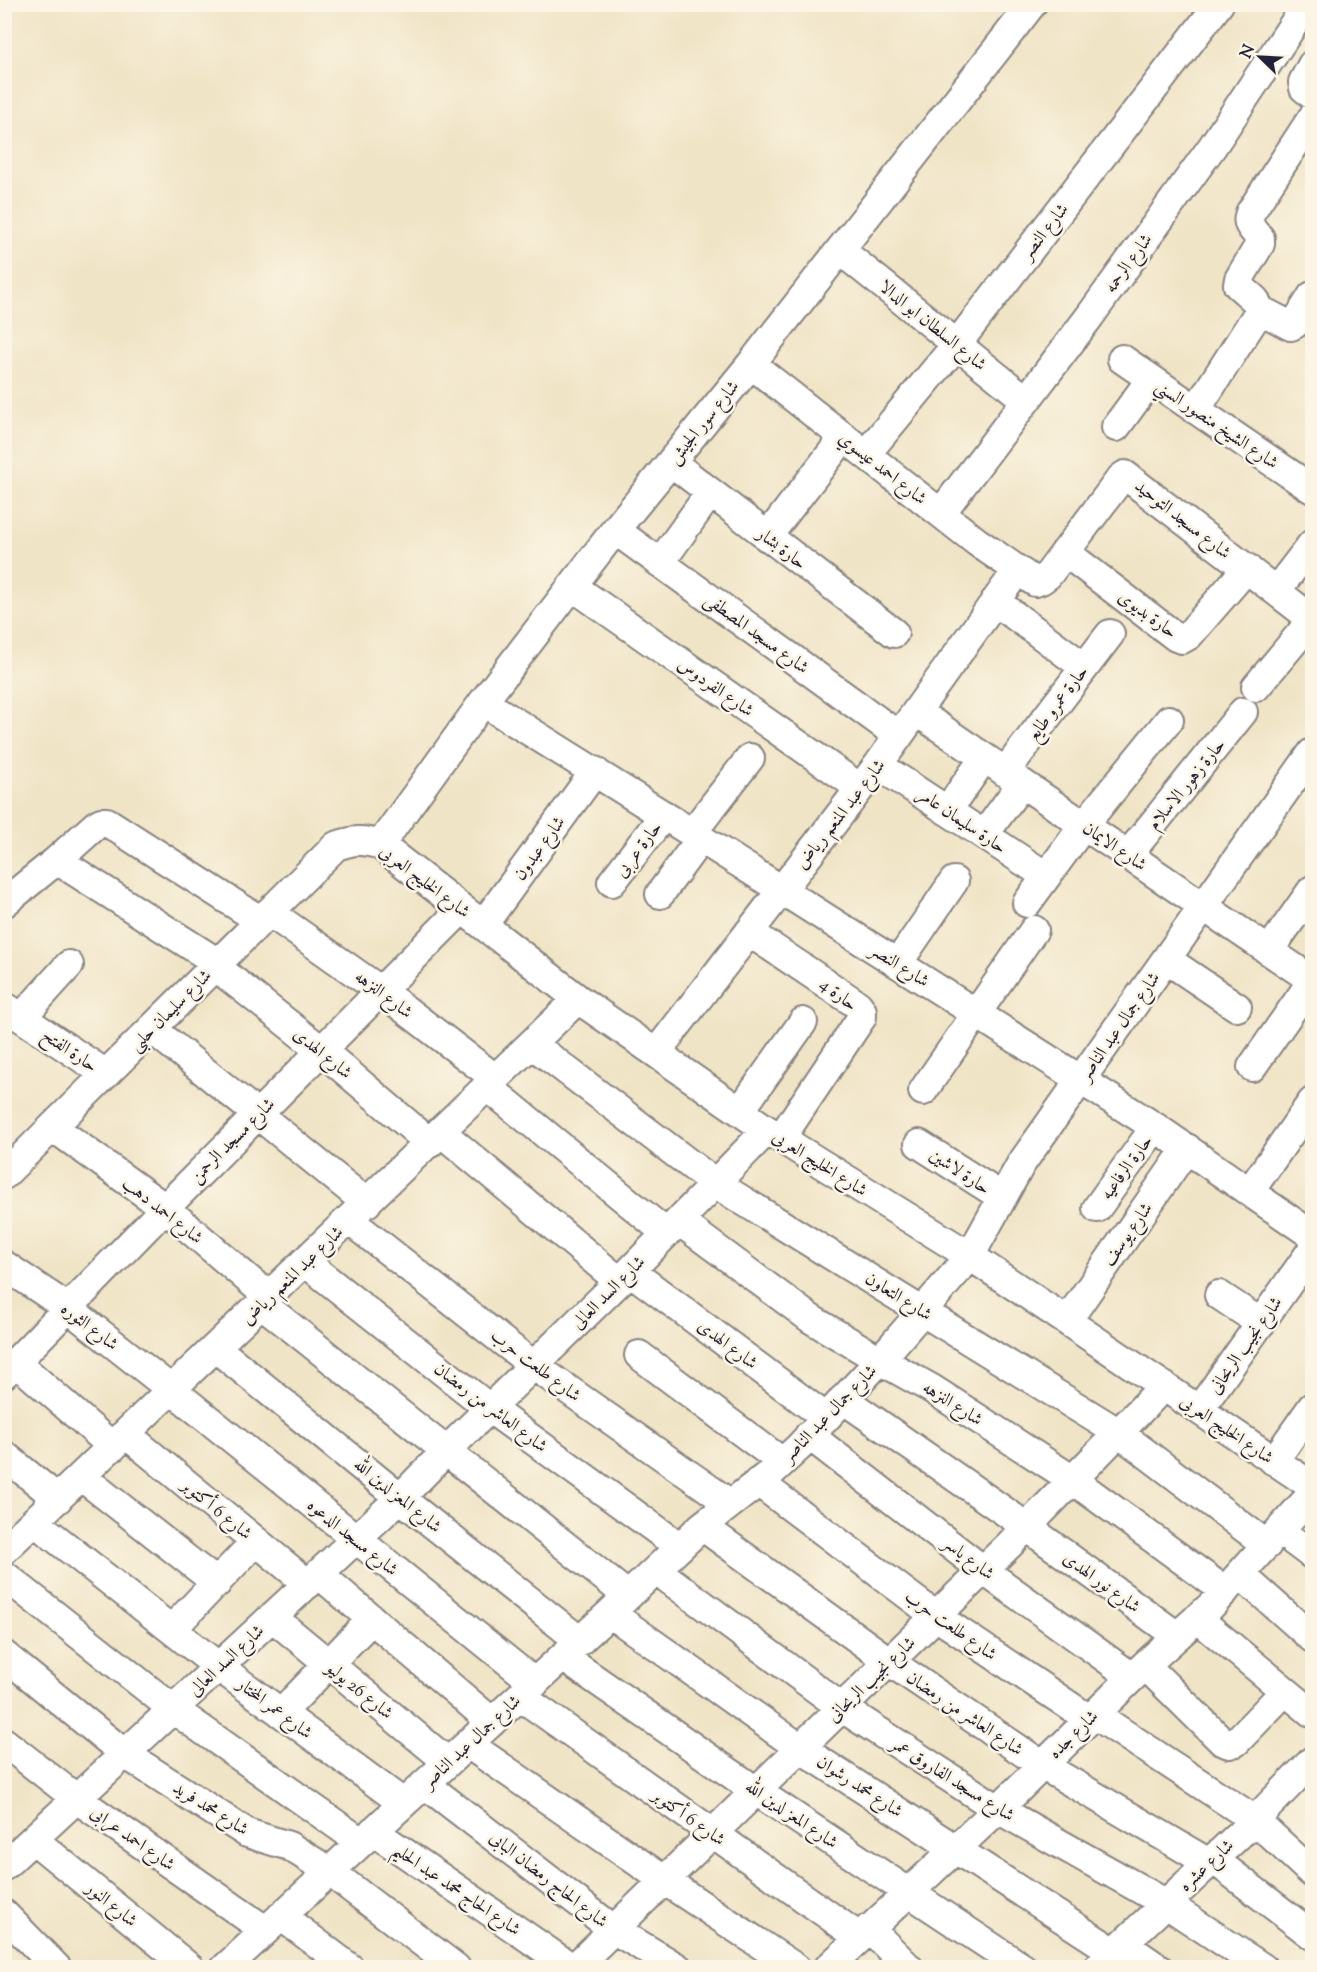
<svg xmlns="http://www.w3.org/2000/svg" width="1317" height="1972" font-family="'Sorts Mill Goudy',Amiri,serif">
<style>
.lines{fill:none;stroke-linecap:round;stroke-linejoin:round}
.street-casing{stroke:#898380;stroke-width:32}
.street{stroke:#fff;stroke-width:28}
.labels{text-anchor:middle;stroke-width:5;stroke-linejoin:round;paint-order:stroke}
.street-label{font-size:18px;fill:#22223b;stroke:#fcf5e5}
</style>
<rect width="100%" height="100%" fill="#fcf5e5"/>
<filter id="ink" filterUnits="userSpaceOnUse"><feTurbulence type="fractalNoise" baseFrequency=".0167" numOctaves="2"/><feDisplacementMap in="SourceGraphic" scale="12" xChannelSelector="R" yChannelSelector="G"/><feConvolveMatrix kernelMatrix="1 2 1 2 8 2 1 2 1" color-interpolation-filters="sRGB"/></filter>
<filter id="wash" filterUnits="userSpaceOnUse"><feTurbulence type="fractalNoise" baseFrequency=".008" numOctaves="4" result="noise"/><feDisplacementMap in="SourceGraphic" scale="24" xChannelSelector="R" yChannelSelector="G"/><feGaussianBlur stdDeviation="1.35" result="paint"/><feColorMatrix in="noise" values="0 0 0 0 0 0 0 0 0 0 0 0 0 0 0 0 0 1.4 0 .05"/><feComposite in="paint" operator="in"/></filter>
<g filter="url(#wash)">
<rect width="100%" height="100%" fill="#f0e4c6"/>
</g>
<g filter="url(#ink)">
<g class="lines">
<!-- street casing -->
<g class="street-casing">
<path id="street" d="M1312,65l-9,17 1,6 8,7
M840,250l186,150
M1260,310l31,16 4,-2 17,-28
M1122,359l190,130
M751,364l226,178 58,40 6,-2 7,-5 73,-97 4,-3 187,144
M1196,410l64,-100 -5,-10 -17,-15 1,-6 21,-35v-6c-7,-9 -15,-13 -10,-25l62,-95
M1116,427l35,-48
M866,454l91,-110 262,-340
M671,462l223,171
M941,513l149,-197 122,-169 93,-140
M615,530l284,206
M767,537l77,-100
M1065,552l111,85 6,2 7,-4 58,-67
M660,563l50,-70
M572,586l288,202
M1276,591l36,-47
M995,601l89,66
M1256,687l56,-67
M483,702l209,131 463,294 157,108
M917,712l395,268
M878,765l168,111
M1005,772l105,-138
M947,811l37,-53
M692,833l58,-75
M984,835l38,-52
M380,845l103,-143 132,-172 136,-166 281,-360
M1128,855l115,-143
M57,860l161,103
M612,882l52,-67
M660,894l41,-56
M4,903l53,-43 39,-35 5,-3h6l154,99
M1027,903l57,-78 85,-105
M269,912l112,79 115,88
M483,925l112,-154
M749,932l109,73 4,6v6l-81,121
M1269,951l43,-61
M1166,959l71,48
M898,963l56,-82
M215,966l106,84 109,93
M4,1006l102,68
M22,1017l47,-52
M152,1029l215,174
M532,1044l184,140 403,249 148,112
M656,1053l222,-288 139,-194
M1252,1067l60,-86
M488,1087l178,146
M923,1091l111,-161
M740,1111l63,-89
M54,1128l111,80 104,89
M441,1132l178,149
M919,1144l83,53
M4,1175l332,-329c17,-6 27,-7 44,-1l198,154 189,131 203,126 342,230
M1250,1191l62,-89
M1097,1208l58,-81
M349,1220l184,145 196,138
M679,1221l132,98 69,41 52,29 141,91 152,111
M305,1262l184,146 191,139
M4,1265l64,43 104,82 363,293
M630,1271l195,146
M1219,1295l42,28
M262,1304l366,292
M1067,1321l120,-173
M216,1348l184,150 180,143
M639,1355l143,107
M16,1362l97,85
M4,1374l161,-166 297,-299
M843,1399l184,128 150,109
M1199,1410l113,-160
M126,1434l182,150
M809,1435l174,135 149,107
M4,1455l54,44
M1274,1461l38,-54
M82,1477l135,106
M758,1482l178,134 153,103
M35,1522l184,145 184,136
M702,1526l188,136 152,103 167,98
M1280,1531l32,24
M4,1550l574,-551
M656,1570l185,137 157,102 167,94 98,65
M319,1574l173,148
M1240,1574l72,64
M4,1575l169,134 188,133
M610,1613l190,135 314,204
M272,1617l176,145
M1197,1618l115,95
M172,1629l84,-88
M4,1655l121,99 122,79 42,13 40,25 127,97
M563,1657l193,134 267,177
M1145,1665l77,76 7,3 7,-2 49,-51
M520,1696l339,241
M281,1713l91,-94
M1094,1714l161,106 57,53
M4,1742l73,57 188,131
M468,1744l196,136 132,88
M425,1784l188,145 65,39
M373,1831l199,137
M34,1840l156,128
M1213,1859l99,76
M4,1866l396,-368 46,-47 184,-180 137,-141
M4,1914l53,54
M281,1916l69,52
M869,1928l40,40
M1123,1944l35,24
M225,1968l385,-355 92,-87 71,-55 26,-24 81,-87 90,-104 51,-92 291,-411
M574,1968l434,-422 156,-160
M828,1968l170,-159 147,-144 67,-60 100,-111
M1097,1968l158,-148 57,-59"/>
</g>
<!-- street -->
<use href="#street" class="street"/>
</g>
</g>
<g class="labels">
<!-- street labels -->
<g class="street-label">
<text transform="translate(1044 231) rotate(-52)" y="6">شارع النصر</text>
<text transform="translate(1128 263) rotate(-54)" y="6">شارع الرحمه</text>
<text transform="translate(933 325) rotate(39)" y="6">شارع السلطان ابو الدالا</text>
<text transform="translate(703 422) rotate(-51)" y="6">شارع سور الجيش</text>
<text transform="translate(1217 424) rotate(34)" y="6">شارع الشيخ منصور السني</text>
<text transform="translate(883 468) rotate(38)" y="6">شارع احمد عيسوي</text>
<text transform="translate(1183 519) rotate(38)" y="6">شارع مسجد التوحيد</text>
<text transform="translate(782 548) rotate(37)" y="6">حارة بشار</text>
<text transform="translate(1148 614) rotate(36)" y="6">حارة بديوى</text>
<text transform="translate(757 633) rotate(36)" y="6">شارع مسجد المصطفى</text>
<text transform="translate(716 687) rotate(35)" y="6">شارع الفردوس</text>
<text transform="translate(1057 703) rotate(-53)" y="6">حارة عمرو طايع</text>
<text transform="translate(1186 784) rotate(-51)" y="6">حارة زهور الاسلام</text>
<text transform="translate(840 814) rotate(-52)" y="6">شارع عبد المنعم رياض</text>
<text transform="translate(962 820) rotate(34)" y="6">حارة سليمان عامر</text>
<text transform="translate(1115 846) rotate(34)" y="6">شارع الايمان</text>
<text transform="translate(539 848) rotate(-54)" y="6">شارع عبدون</text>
<text transform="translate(638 849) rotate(-53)" y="6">حارة عربى</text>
<text transform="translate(425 881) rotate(37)" y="6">شارع الخليج العربى</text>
<text transform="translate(900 965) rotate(32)" y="6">شارع النصر</text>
<text transform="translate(384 994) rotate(37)" y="6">شارع النزهه</text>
<text transform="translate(839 994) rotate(37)" y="6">حارة 4</text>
<text transform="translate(170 1010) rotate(-45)" y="6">شارع سليمان حلبى</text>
<text transform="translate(1119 1026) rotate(-55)" y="6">شارع جمال عبد الناصر</text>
<text transform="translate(70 1050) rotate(34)" y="6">حارة الفتح</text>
<text transform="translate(323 1053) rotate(39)" y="6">شارع الهدى</text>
<text transform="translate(232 1140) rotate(-45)" y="6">شارع مسجد الرحمن</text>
<text transform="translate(820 1163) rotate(32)" y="6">شارع الخليج العربى</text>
<text transform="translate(1126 1167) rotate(-54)" y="6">حارة الرفاعيه</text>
<text transform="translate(960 1171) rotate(33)" y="6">حارة لاشين</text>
<text transform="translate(163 1210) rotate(38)" y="6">شارع احمد دهب</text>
<text transform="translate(1127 1234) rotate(-55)" y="6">شارع يوسف</text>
<text transform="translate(292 1275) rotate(-44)" y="6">شارع عبد المنعم رياض</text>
<text transform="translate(608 1292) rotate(-45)" y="6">شارع السد العالى</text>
<text transform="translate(899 1296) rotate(32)" y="6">شارع التعاون</text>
<text transform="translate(90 1326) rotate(37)" y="6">شارع الثوره</text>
<text transform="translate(728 1344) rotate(37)" y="6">شارع الهدى</text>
<text transform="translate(1245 1345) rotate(-55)" y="6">شارع نجيب الريحانى</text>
<text transform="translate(536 1365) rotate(37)" y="6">شارع طلعت حرب</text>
<text transform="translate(953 1403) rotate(32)" y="6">شارع النزهه</text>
<text transform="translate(491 1407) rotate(37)" y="6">شارع العاشر من رمضان</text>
<text transform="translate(829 1413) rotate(-46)" y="6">شارع جمال عبد الناصر</text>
<text transform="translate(1227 1429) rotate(34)" y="6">شارع الخليج العربى</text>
<text transform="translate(398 1495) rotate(39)" y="6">شارع المعز لدين الله</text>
<text transform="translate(217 1509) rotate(39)" y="6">شارع 6 أكتوبر</text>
<text transform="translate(353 1537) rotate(39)" y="6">شارع مسجد الدعوه</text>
<text transform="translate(969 1558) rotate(37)" y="6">شارع ياسر</text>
<text transform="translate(1102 1582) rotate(36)" y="6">شارع نور الهدى</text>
<text transform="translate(951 1625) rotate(35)" y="6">شارع طلعت حرب</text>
<text transform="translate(226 1660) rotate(-43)" y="6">شارع السد العالى</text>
<text transform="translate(871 1679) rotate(-44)" y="6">شارع نجيب الريحانى</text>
<text transform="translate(360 1690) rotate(39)" y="6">شارع 26 يوليو</text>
<text transform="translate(275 1708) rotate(37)" y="6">شارع عمر المختار</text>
<text transform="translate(965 1713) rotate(34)" y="6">شارع العاشر من رمضان</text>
<text transform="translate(1073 1734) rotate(-44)" y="6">شارع جده</text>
<text transform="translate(471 1741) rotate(-43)" y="6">شارع جمال عبد الناصر</text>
<text transform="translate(953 1779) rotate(32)" y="6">شارع مسجد الفاروق عمر</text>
<text transform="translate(860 1786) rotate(33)" y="6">شارع محمد رشوان</text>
<text transform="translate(211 1808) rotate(32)" y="6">شارع محمد فريد</text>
<text transform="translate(792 1814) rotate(34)" y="6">شارع المعز لدين الله</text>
<text transform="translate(689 1817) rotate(35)" y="6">شارع 6 أكتوبر</text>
<text transform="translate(133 1838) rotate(35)" y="6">شارع احمد عرابى</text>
<text transform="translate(1206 1865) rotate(-43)" y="6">شارع عشره</text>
<text transform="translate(549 1879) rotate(38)" y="6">شارع الحاج رمضان البابى</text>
<text transform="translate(457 1889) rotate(34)" y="6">شارع الحاج محمد عبد الحليم</text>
<text transform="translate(112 1904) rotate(39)" y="6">شارع النور</text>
</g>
</g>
<!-- margin -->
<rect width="1317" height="1972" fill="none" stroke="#fcf5e5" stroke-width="24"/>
<!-- north arrow -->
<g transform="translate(1260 57) rotate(294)" stroke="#fcf5e5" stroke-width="4.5" paint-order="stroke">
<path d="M0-4.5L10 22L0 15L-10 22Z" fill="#22223b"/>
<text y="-9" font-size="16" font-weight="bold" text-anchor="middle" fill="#22223b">N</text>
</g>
</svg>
